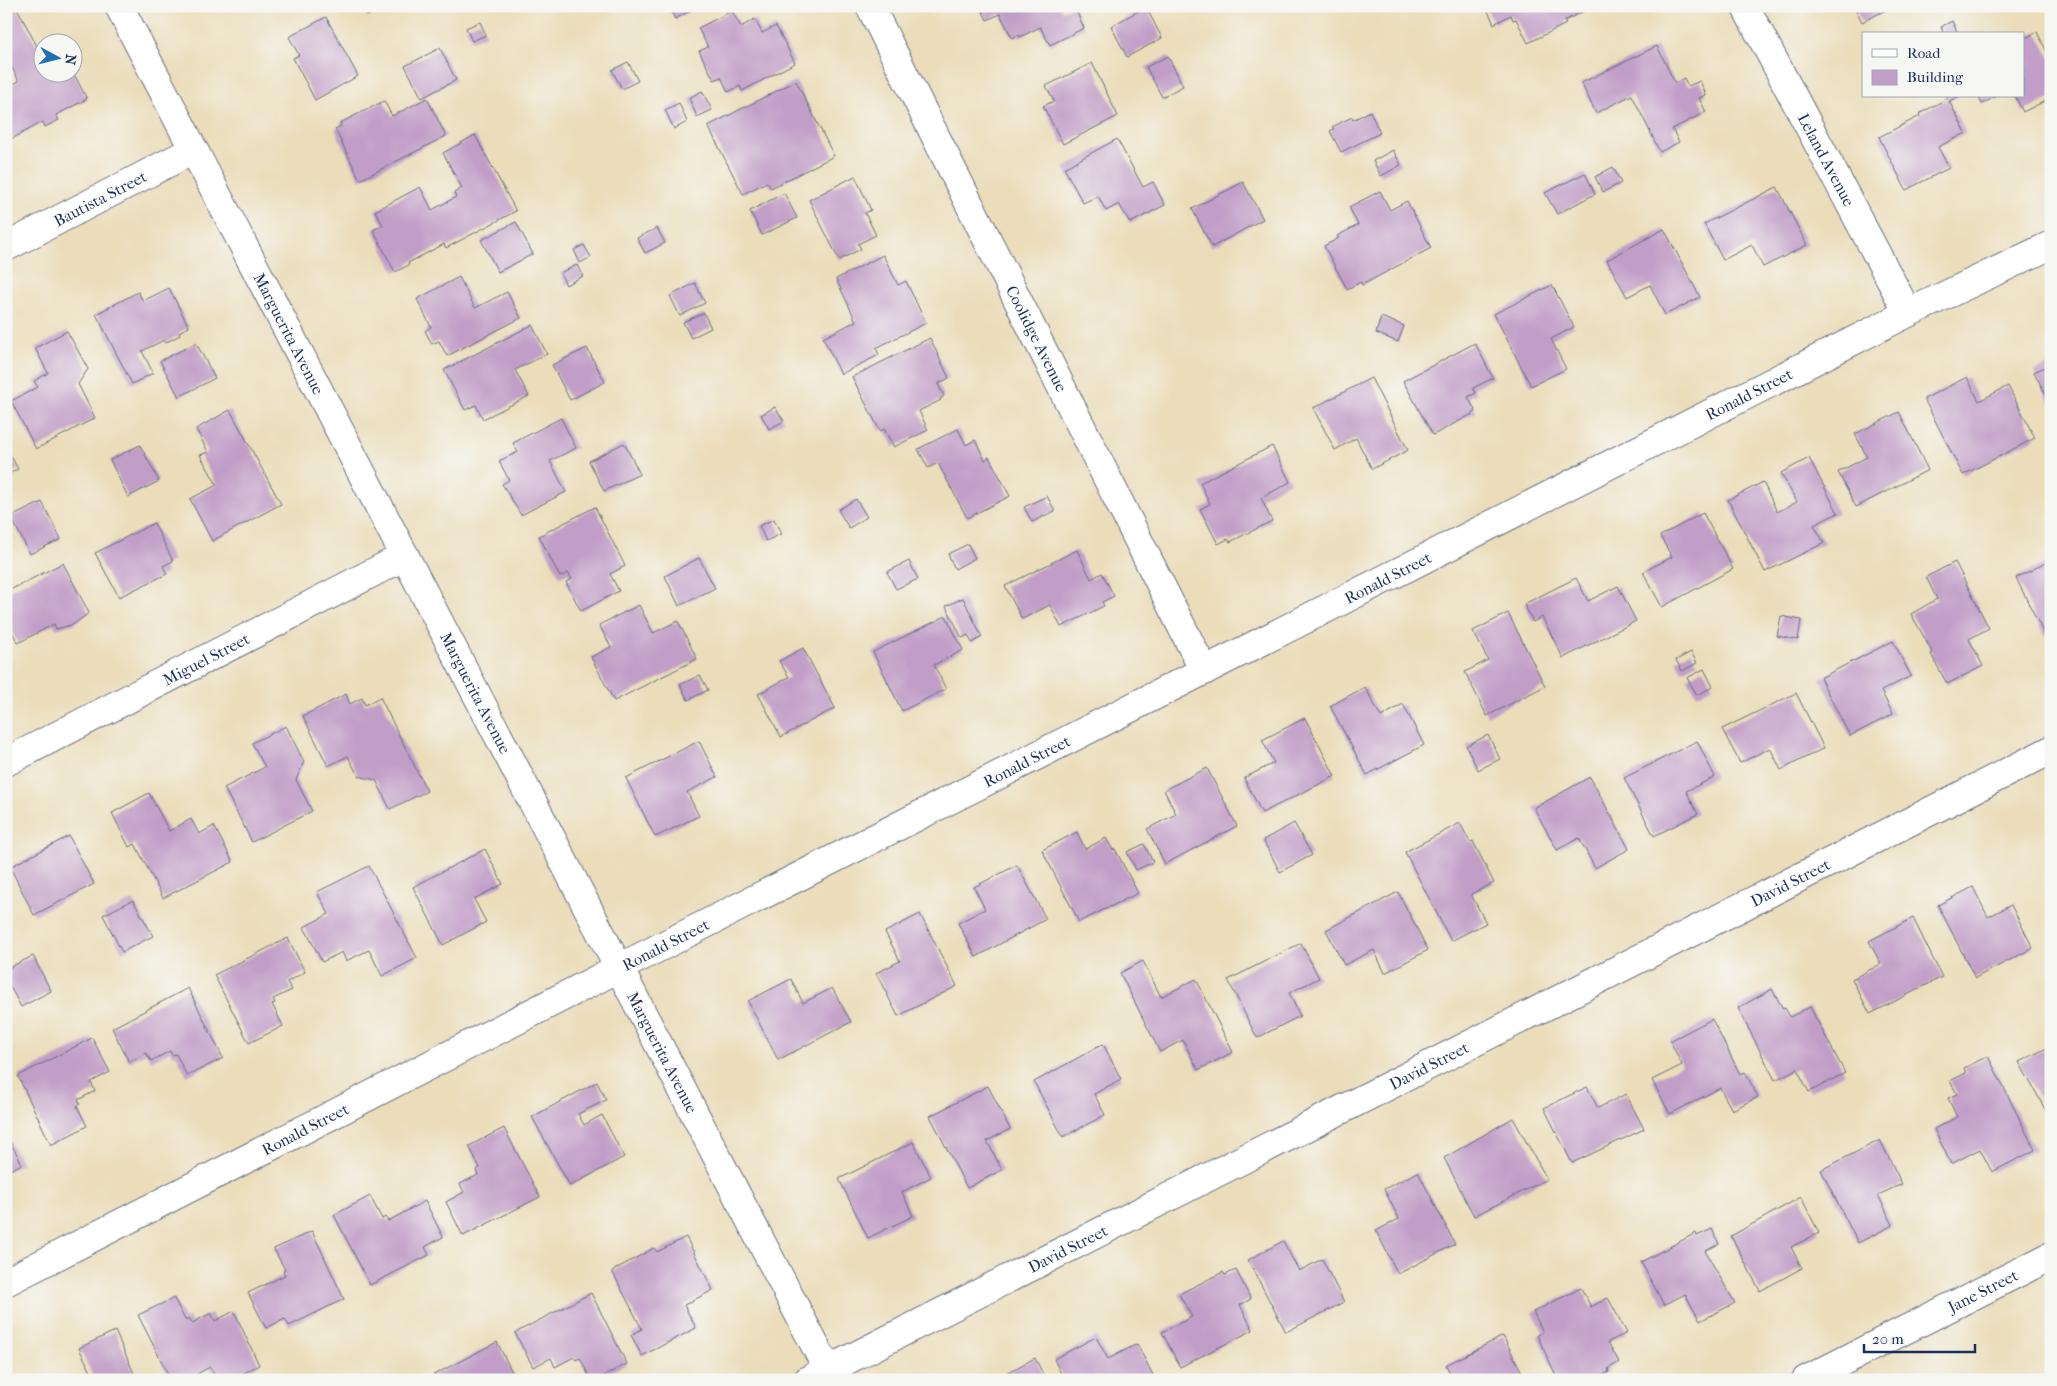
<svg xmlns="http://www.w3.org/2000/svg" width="2057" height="1386" font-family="'IM FELL French Canon',serif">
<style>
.building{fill:#c19ec7}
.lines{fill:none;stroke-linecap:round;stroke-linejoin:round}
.street-casing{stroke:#646c7e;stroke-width:30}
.street{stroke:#fff;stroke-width:28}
.labels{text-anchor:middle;stroke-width:5;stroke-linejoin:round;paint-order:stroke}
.street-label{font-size:16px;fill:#1b2f5e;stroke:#f6f6f2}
</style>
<rect width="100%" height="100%" fill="#f6f6f2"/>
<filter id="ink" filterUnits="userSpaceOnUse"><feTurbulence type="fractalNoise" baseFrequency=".02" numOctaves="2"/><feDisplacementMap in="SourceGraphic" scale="10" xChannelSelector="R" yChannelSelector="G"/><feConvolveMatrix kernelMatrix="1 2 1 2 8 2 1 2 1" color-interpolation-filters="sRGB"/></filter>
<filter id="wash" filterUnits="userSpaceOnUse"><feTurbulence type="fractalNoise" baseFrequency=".0096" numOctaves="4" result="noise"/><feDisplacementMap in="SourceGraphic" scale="20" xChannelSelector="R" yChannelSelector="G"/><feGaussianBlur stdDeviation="1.12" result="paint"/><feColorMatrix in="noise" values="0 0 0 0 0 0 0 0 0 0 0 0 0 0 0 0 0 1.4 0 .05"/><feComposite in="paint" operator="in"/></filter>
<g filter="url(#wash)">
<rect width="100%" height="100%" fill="#ebddba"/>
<g id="blocks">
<!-- building -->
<path class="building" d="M11,6h5l26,50v16h31l14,27 -31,16 3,5 -14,7 -2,-5 -37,20v-54l13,-7 -13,-25v-47z
M362,6h25l-20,10z
M668,6h31l-24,13z
M980,6h79l3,5 12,-5 10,22 -34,17 -10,-18 -20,10 -1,-2 -7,3 -12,-24 -13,6z
M1487,6h107l-30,15 2,3 -38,19 -12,-24 -3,1 -2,-5 -17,9 -8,-17z
M1854,6h40l-32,16z
M1146,7l16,31 -35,19 -16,-31z
M732,11l9,16 14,-8 7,14 14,-7 19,37 -53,28 -2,-5 -12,6 -7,-15 -7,3 -15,-29 9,-4 -10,-19z
M326,17l32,59 -43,24 -22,-42 6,-3 -10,-18z
M1952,21l6,13h-14l-3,-7z
M480,22l6,13 -14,6 -6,-13z
M2037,32l14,28v38l-28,14 -8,-16h8v-57z
M1657,46l18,37 9,-5 4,8 12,-5 6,14 -7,3 7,14 -34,17 7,13 -19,10 -28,-57 -36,18 -15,-30z
M440,48l16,32 -34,18 -17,-32z
M1168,56l15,30 -21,11 -16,-30z
M628,62l10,19 -16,8 -10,-19z
M1092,63l26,53 -55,28 -20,-38 11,-5 -8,-15z
M796,81l38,75 -63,32 -4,-6 -24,12 -35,-68z
M702,91l10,19 -15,7 -8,-19z
M1947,96h13l-11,5 17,32 -28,14 11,21 -43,22 -27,-53 41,-21 -1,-2 29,-16z
M1978,96h19l-15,8z
M427,98l19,38 -86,44 -25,-51 6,-3 -1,-3 44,-22 8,15z
M679,103l8,19 -13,7 -9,-19z
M1370,111l10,22 -39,19 -11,-21 4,-2 -2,-2 20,-10 1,3z
M475,135l41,76 -70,37 -2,-4 -36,19 1,2 -14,7 -22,-42 10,-5 -8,-14 45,-24 12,23 24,-13 -2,-4 8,-5 -19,-35z
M1117,139l26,48 10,-5 12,23 -35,18 -11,-19 -13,7 -8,-15 -15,7 -19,-35z
M1393,150l8,15 -20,11 -8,-15z
M1613,167l8,16 -18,9 -8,-15z
M1585,173l10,21 -38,20 -12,-21z
M855,176l16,34 -6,3 11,22 -18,9 3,5 -22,11 -30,-60z
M1243,182l20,37 -51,28 -20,-38z
M1777,187l30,58 -44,22 -11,-22 -29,15 -19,-36z
M1380,191l10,19 17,-9 24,47 -69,37 -1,-3 -14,7 -23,-43 15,-8 -2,-2 21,-11 -9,-18z
M784,193l13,25 -35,17 -12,-24z
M516,222l17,32 -35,18 -17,-32z
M657,228l8,15 -20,10 -8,-15z
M1664,229l36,68 -35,18 -15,-30 -23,12 -20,-37z
M584,245l7,12 -11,6 -6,-13z
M883,255l15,30 8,-4 20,42 -50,25 3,7 -38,19 -18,-36 33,-17 -20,-42z
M577,265l6,11 -17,9 -6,-12z
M459,277l16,31 32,-16 14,26 -74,38 -8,-15 -7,3 -7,-13 6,-4 -14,-28z
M695,283l10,20 -25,13 -10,-20z
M1552,285l22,42 -23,12 15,30 -35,17 -37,-72z
M169,288l20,39 -10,5 1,3 -15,8 -1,-3 -22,11 11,22 -21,11 -36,-70 42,-22 5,9z
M704,313l7,15 -20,10 -8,-16z
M1381,317l23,9 -6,16 -22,-9z
M532,325l15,29 -32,16 14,26 -46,23 -7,-14 -11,5 -21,-40z
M67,331l21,38 -10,15 17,34 -59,31 -25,-48 27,-14 -4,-6 14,-8 -13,-25z
M930,338l19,40 -11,6 6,12 -4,3 1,1 -22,11 9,19 -34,17 -10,-18 -4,2 -28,-54z
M196,343l19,35 -36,19 -19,-36z
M1475,343l18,35 -20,10 3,5 -8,4 8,15 -43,23 -30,-54z
M587,348l18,34 -35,18 -18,-35z
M2051,364v41l-17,-33z
M1967,377l12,24 29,-15 27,52 -72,37 -39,-76z
M1371,378l37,72 -36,19 -16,-31 -21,12 -22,-42z
M775,407l9,14 -15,8 -8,-14z
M230,410l51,94 -69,37 -22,-42 27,-14 -17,-30 8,-3 -12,-23z
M1899,412l29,58 -72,37 -18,-35 29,-15 -12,-23z
M561,418l15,30 -26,13 16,31 -45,23 -19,-31 7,-4 -10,-19 19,-9 -5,-9z
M958,429l8,16 9,-5 10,20 4,-3 21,39 -43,22 -29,-55 -10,5 -10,-19z
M624,443l16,31 -36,17 -15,-30z
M140,445l19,36 -31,16 -18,-37z
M1272,446l18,36 -29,16 11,23 -42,21 -2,-3 -10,5 -18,-35 10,-5 -10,-21z
M6,447l12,22 -8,4 1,2 -5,2z
M1809,458l29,55 -24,12 10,18 -59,29 -37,-72 35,-18 14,30 20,-10 -16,-29z
M1047,496l8,15 -23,11 -8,-15z
M856,499l11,18 -18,11 -11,-18z
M42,502l19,37 -31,15 -19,-37z
M595,507l30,59 -15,8 9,17 -38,20 -15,-29 6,-3 -4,-6 -8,4 -21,-41z
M1703,513l30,56 -71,38 -19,-35 29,-15 -12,-21z
M774,519l7,15 -15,7 -7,-15z
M154,523l19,38 -10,5 4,8 -48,23 -24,-44z
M968,544l7,14 -20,11 -7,-15z
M1077,550l14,29 11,-6 12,23 -12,6 2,4 -43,21 -11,-22 -28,14 -17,-33z
M699,558l16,30 -36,18 -14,-30z
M2051,560v73l-6,3 -29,-58z
M909,561l9,18 -22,10 -9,-17z
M1955,562l34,66 -20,11 14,27 -36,18 -16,-30 2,-1 -22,-39 26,-15 -11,-22z
M63,563l26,50 -15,11 -18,5 -2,-5 -36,19 -12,-22v-29z
M1576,578l12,23 30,-15 18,35 -73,37 -21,-41 -9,5 -9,-18z
M963,598l19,39 -10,6 -4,-8 -6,3 -16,-32z
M639,605l14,28 25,-12 19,38 -83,42 -23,-44 20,-10 -12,-22z
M1508,613l37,73 -58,30 -22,-44 23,-12 -15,-29z
M946,616l17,34 -29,15 12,24 -44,22 -29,-59z
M1781,616l20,4 -3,20 -21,-4z
M1893,641l18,35 -30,15 12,23 -43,22 -30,-58z
M803,648l32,60 -54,29 -23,-43 31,-17 -10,-16z
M1691,652l6,11 -15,8 -6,-11z
M1704,669l9,18 -16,8 -10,-17z
M700,675l8,15 -20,10 -8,-15z
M1365,687l16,30 22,-13 21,41 -57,30 -37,-69z
M1796,693l28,55 -43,22 -11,-22 -30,15 -18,-34z
M346,694l4,10 12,-6 3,7 15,-8 47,94 -37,18 -14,-29 -18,-4 -10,-20 -20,10 -25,-50z
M1305,718l30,58 -73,37 -18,-35 30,-15 -12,-23z
M286,726l18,36 -8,18 16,31 -60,31 -28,-54 41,-21 -13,-24z
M1488,735l12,24 -22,11 -12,-24z
M699,741l18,36 -30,15 12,24 -44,21 -29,-59z
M1697,741l18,36 -29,14 12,23 -44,22 -30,-58z
M1207,768l30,58 -72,38 -18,-35 29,-15 -12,-24z
M1590,777l39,72 -34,19 -16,-30 -22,12 -23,-42z
M149,793l20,38 22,-12 8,15 15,-8 19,36 -70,36 -28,-54 -6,3 -17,-34z
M1294,823l18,32 -32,17 -17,-32z
M1460,823l10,19 3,-1 21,42 -23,11 15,29 -35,18 -46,-89z
M1077,832l8,17 21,-11 7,12 2,-1 23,44 -59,29 -37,-72z
M69,836l25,48 -60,31 -24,-48z
M1144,844l9,18 -17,8 -9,-18z
M485,849l18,35 -29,15 12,23 -43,23 -30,-58z
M1017,865l29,54 -70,38 -18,-34 27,-14 -11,-22z
M369,866l48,92 -35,18 -13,-26 -23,11 -4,-9 -20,10 -18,-35 25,-13 -12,-22z
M1973,887l15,30 23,-12 22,43 -58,30 -37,-73z
M1398,892l30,58 -43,23 -11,-23 -30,15 -18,-35z
M133,900l20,36 -31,16 -19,-37z
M920,914l37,72 -59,30 -22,-43 24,-12 -15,-29z
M1913,918l29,59 -72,37 -18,-35 29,-15 -12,-23z
M288,938l17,34 -18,10 5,8 -19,9 2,4 -3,1 11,22 -34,17 -35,-68z
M1301,943l18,35 -30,15 11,23 -43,22 -29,-58z
M33,956l18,35 -30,16 -15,-28v-10z
M1143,961l18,36 35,-18 37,73 -35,18 -15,-30 -23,12 -40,-79z
M791,979l12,24 29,-15 19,34 -73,38 -30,-59z
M188,988l35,70 -36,18 -11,-22 -4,1 -2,-4 -19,10 -5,-8 -17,9 -17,-34z
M1772,989l11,20 2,-1 5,9 20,-10 35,66 -36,19 -12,-23 -22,11 -37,-72z
M1712,1019l28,55 5,-2 13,25 -26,13 -12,-22 -50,26 -18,-34 30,-15 -12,-24z
M92,1038l18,34 -19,10 4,9 -17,9 2,4 -3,2 10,20 -36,19 -33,-69z
M1103,1044l18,35 -27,15 11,21 -42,22 -29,-55z
M2051,1046v74l-32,-58z
M1988,1056l47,94 -43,22 -12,-23 -29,15 -17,-35 23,-12 -9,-19 9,-4 -7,-13 16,-8 -2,-5z
M597,1082l9,18 -28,14 6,11 18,-10 22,42 -54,29 -38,-69z
M988,1086l22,43 -23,12 15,29 -35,18 -37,-72z
M1587,1087l11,21 28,-14 18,35 -72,34 -28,-55z
M1513,1118l34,61 -73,37 -30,-58z
M504,1128l36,69 -77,39 -17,-34 18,-10 -4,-8 18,-9 -2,-5 4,-2 -11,-22z
M6,1134l16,30 -16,8z
M1880,1140l22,44 -24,11 15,30 -35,18 -37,-73z
M913,1142l18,35 -29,15 11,24 -45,22 -29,-59z
M1418,1172l37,72 -57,30 -22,-43 23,-12 -15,-30z
M370,1196l12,23 3,-2 3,4 37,-20 18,36 -18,10 4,8 -59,30 -36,-70z
M1801,1197l18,36 -28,14 11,21 -42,23 -29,-55z
M1712,1229l7,15 -14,7 30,52 -35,18 -15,-27 -21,11 -23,-43 55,-29 1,3z
M312,1231l32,68 -55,27 -4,-7 -19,9 -18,-35 37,-18 -2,-4 2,-1 -11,-21z
M686,1237l27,53 -29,15 12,23 -54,28 -11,-21 11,-6 -30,-58 42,-23 3,4z
M1283,1241l16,30 23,-12 22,43 -58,30 -38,-72z
M1236,1270l15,29 -11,6 13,25 -73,37 -18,-35 30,-15 -13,-23 44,-22 2,3z
M1581,1288l10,19 17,-9 19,35 -19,9 11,20 -11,7 1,3 -16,8h-35l-21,-45 6,-3 -10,-20z
M591,1293l36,71 -31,16h-5l-11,-22 -4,2 -2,-3 -19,10 -4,-9 -18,9 -18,-34z
M174,1298l11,22 4,-2 3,5 19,-10 4,8 19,-10 25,54 -28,15h-14l-7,-13 -24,13h-15l-33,-65z
M115,1331l22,49h-51l7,-4 -14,-28z
M1503,1336l23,44h-73l-7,-15z
M1096,1337l12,22 29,-15 18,35 -91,1 -10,-21z
M497,1342l18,36 -4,2h-87z
M1035,1358l11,22h-43l-2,-4z"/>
</g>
</g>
<g filter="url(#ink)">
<use href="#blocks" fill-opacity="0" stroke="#646c7e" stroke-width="1"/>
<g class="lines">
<!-- street casing -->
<g class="street-casing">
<g id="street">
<path id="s1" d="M119,6l714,1374"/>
<path id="s2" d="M870,6l334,665"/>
<path id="s3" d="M1745,6l163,307"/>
<path id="s4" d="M6,247l187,-97"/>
<path id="s5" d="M6,762l399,-206"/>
<path id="s6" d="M6,1282l613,-314 1289,-655 143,-68"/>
<path id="s7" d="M808,1380l1243,-630"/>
<path id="s8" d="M1806,1380l245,-124"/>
</g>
</g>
<!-- street -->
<use href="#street" class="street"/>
</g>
</g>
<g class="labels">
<!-- street labels -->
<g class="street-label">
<text dy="6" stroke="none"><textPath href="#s3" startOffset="174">Leland Avenue</textPath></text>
<text dy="6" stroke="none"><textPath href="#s4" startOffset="106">Bautista Street</textPath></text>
<text dy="6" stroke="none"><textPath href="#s1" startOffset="369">Marguerita Avenue</textPath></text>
<text dy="6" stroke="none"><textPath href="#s2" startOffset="372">Coolidge Avenue</textPath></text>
<text dy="6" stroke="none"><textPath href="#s6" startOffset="1956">Ronald Street</textPath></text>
<text dy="6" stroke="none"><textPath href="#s6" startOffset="1551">Ronald Street</textPath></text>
<text dy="6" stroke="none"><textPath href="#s5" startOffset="225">Miguel Street</textPath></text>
<text dy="6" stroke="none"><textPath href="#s1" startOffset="774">Marguerita Avenue</textPath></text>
<text dy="6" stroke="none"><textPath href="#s6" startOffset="1146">Ronald Street</textPath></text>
<text dy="6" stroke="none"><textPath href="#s7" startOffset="1101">David Street</textPath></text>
<text dy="6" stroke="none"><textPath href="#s6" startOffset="741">Ronald Street</textPath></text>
<text dy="6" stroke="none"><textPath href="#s1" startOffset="1179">Marguerita Avenue</textPath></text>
<text dy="6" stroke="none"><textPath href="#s7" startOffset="696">David Street</textPath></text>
<text dy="6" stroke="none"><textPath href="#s6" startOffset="336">Ronald Street</textPath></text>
<text dy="6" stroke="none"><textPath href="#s7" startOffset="291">David Street</textPath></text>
<text dy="6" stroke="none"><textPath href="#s8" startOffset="198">Jane Street</textPath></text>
</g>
</g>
<!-- margin -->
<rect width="2057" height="1386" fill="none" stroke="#f6f6f2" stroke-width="25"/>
<!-- legend -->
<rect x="1862" y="32" width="162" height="65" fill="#f6f6f2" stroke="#9ea6b7"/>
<rect x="1872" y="49" width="25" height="8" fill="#ffffff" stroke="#9ea6b7"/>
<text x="1907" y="58" font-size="15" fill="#1b2f5e">Road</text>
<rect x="1872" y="70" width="25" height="15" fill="#c19ec7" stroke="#9ea6b7"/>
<text x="1907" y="82" font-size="15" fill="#1b2f5e">Building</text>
<!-- north arrow -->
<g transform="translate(58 58) rotate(97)"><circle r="24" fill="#f6f6f2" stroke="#9ea6b7"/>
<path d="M0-4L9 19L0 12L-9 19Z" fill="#1f6fb2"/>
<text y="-8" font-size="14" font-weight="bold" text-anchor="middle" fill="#1b2f5e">N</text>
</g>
<!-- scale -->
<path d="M1864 1344v8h111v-8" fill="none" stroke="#1b2f5e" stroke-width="2.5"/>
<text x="1872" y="1344" font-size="15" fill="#1b2f5e" stroke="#f6f6f2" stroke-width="4" paint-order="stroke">20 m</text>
</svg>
